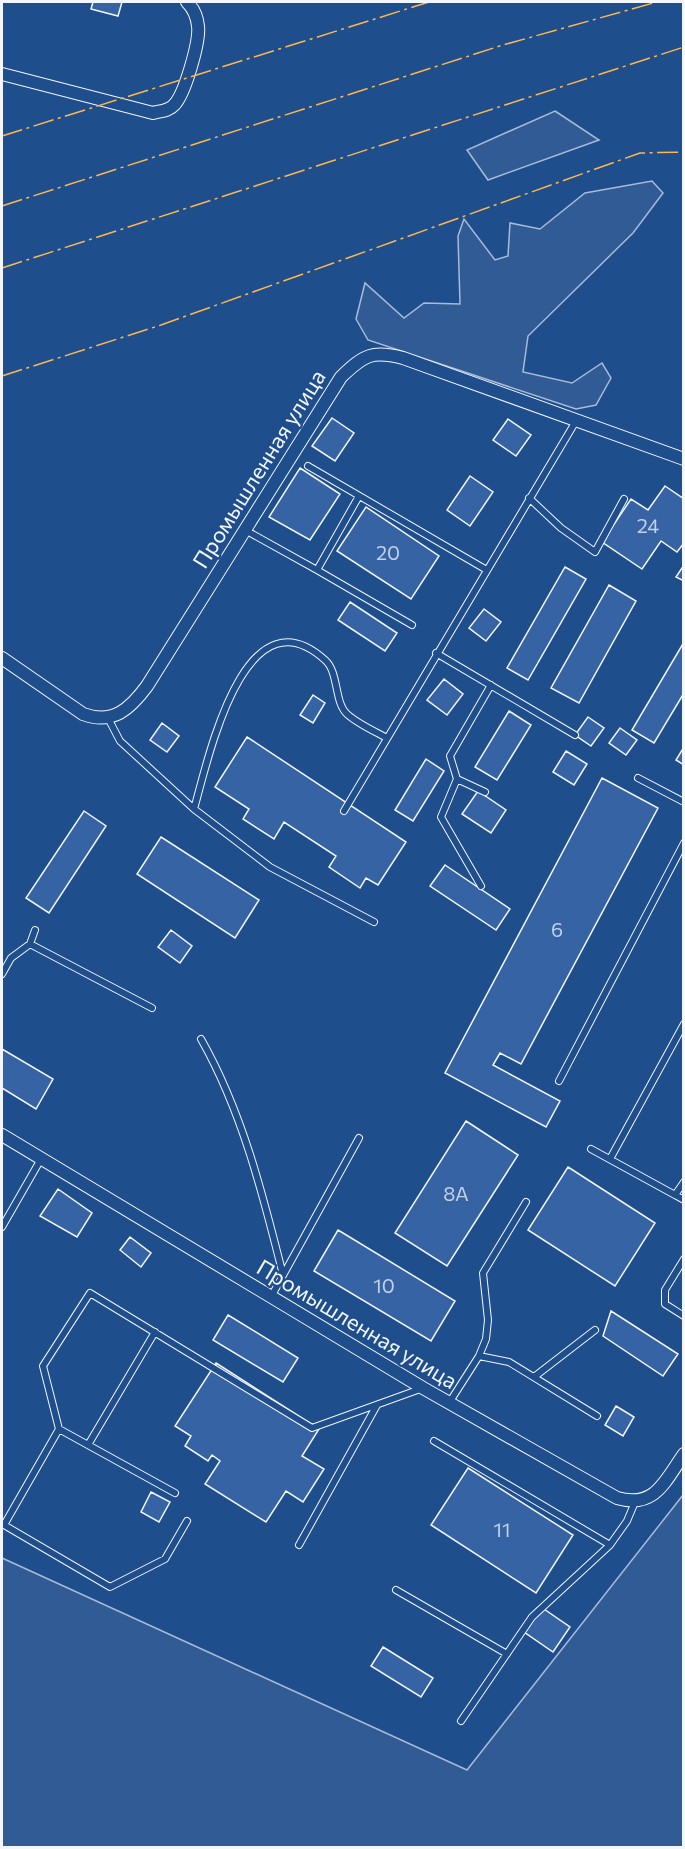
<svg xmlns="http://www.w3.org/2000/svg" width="685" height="1849" font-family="Commissioner,sans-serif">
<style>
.built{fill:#305b95;stroke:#a8bbd7;stroke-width:1.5}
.building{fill:#3563a3;stroke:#f2f6ff;stroke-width:1.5}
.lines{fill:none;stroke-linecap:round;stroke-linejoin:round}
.service-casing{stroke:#f2f6ff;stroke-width:8}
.minor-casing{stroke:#f2f6ff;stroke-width:14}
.service{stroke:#1f4e8c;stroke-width:6}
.minor{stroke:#1f4e8c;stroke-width:12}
.power{stroke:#ffb74d;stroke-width:1.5;stroke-dasharray:21 4.5 3 4.5;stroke-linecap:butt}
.labels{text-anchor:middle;stroke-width:4.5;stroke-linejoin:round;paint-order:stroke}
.number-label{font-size:20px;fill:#c3d1e8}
.street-label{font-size:22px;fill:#f2f6ff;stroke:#1f4e8c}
</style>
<rect width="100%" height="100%" fill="#1f4e8c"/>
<!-- built -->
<path class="built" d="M555,111l44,29 -111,40 -21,-30z
M652,181l11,12 -30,40 -105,103 -5,36 49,11 30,-20 9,15 -15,27 -20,4 -208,-69 -12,-21 9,-36 39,35 20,-15 36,1 -2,-68 6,-17 31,41 13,-4 2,-33 30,6 45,-36z
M683,1495v352h-681v-289l465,212z"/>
<!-- building -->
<path class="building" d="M93,2h29l-4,14 -27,-7z
M332,418l22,15 -19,28 -23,-15z
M508,419l23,16 -15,21 -23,-16z
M300,468l40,26 -30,46 -41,-23z
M470,476l23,16 -23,34 -23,-16z
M665,486l19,13v44l-7,9 -16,-11 -19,28 -40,-27 29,-43 17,11z
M366,507l73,49 -28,43 -74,-48z
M684,565v16l-8,-4z
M565,567l21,12 -58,101 -21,-12z
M609,585l27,16 -57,102 -28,-15z
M350,602l47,31 -12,18 -47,-31z
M484,609l17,13 -15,19 -17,-13z
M684,642v51l-30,50 -22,-13z
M444,679l19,15 -16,21 -20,-15z
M313,695l12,8 -12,20 -13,-8z
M509,711l22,14 -34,55 -22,-13z
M588,717l16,11 -13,18 -16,-11z
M162,723l17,13 -12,16 -17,-12z
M620,728l17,12 -11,15 -17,-12z
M247,737l159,105 -28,43 -12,-7 -6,10 -31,-21 7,-11 -52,-34 -10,17 -31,-20 6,-10 -34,-22z
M684,747v18l-8,-5z
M566,751l21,13 -13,21 -21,-13z
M426,759l18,12 -31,50 -18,-11z
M602,778l56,30 -137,256 -21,-11 -7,12 67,36 -14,26 -101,-54z
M478,791l28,19 -15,23 -29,-19z
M84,811l22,15 -57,87 -23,-15z
M161,837l98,63 -24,38 -98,-64z
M445,865l65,44 -14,21 -66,-44z
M171,930l21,16 -12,17 -22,-16z
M2,1049l51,30 -17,30 -34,-21z
M466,1121l52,34 -71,111 -52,-33z
M568,1167l87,56 -40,63 -87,-56z
M58,1189l34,24 -15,24 -37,-21z
M338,1230l117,71 -24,40 -117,-70z
M130,1237l21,16 -10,14 -21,-17z
M611,1311l67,43 -15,22 -60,-40z
M228,1315l70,43 -15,24 -70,-42z
M216,1363l103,66 -17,27 22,13 -21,33 -17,-11 -20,31 -61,-38 15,-23 -8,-6 -4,6 -23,-15 6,-10 -16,-10z
M616,1406l18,11 -11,19 -18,-11z
M468,1468l105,67 -37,58 -105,-68z
M151,1492l19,10 -11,20 -18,-10z
M541,1607l29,20 -17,25 -29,-20z
M383,1647l50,31 -12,19 -50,-31z"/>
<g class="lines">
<!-- service casing -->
<g class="service-casing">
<path id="service" d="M308,466l177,103
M529,498l32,30 34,24 29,-53
M245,530l72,40 42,-74
M317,570l95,55
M436,653l139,82
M108,718l12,23 74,68c14,-49 50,-222 131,-149 14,12 9,42 22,54 11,10 27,17 40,24
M638,778l46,24
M457,779l28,13
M194,809l76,58 104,55
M344,811l232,-390
M481,886l-40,-69 16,-38 -7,-23 41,-71
M30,944l5,-14
M2,974l9,-16 19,-14 122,64
M201,1039c41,72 62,156 82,236
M559,1081l125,-238
M591,1149l84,46
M610,1159l74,-135
M684,1182l-9,13 9,5
M2,1227l39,-68
M684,1259l-19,31v14l19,12
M271,1297l88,-159
M479,1356l30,6 88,54
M534,1377l61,-47
M449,1403l30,-47 7,-17 2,-19 -5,-47 43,-71
M59,1429l116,64
M434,1441l176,104
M88,1445l67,-113
M187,1521l-22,38 -55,28 -106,-62 55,-96 -16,-63 47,-73 222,135 111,-40
M299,1545l78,-140
M396,1590l111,64
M461,1721l71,-104 78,-72 17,-24 8,-19"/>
</g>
<!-- minor casing -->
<g class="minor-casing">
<path id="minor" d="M2,74l151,39c7,-2 16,-2 21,-8 11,-11 26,-64 24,-79 -1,-10 -4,-17 -11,-24
M2,658l81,56c30,11 47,-5 64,-28l194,-309c23,-22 31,-27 62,-19l281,101
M2,1135l421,253 194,110c38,11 48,-17 67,-44"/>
</g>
<!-- service -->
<use href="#service" class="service"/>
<!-- minor -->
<use href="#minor" class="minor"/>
<!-- power -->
<path class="power" d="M2,136l427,-134
M2,206l501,-161 154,-43
M2,268l682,-221
M2,376l159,-51 479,-172 44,-1"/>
</g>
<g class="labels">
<!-- number labels -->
<g class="number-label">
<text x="648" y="533">24</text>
<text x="388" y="560">20</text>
<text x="557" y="937">6</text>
<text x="456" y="1201">8А</text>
<text x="384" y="1293">10</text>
<text x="502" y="1537">11</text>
</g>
<!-- street labels -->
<g class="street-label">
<text transform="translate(259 469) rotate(-58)" y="8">Промышленная улица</text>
<text transform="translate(357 1324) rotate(31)" y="8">Промышленная улица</text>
</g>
</g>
<!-- border -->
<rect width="685" height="1849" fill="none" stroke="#f2f6ff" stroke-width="6"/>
</svg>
